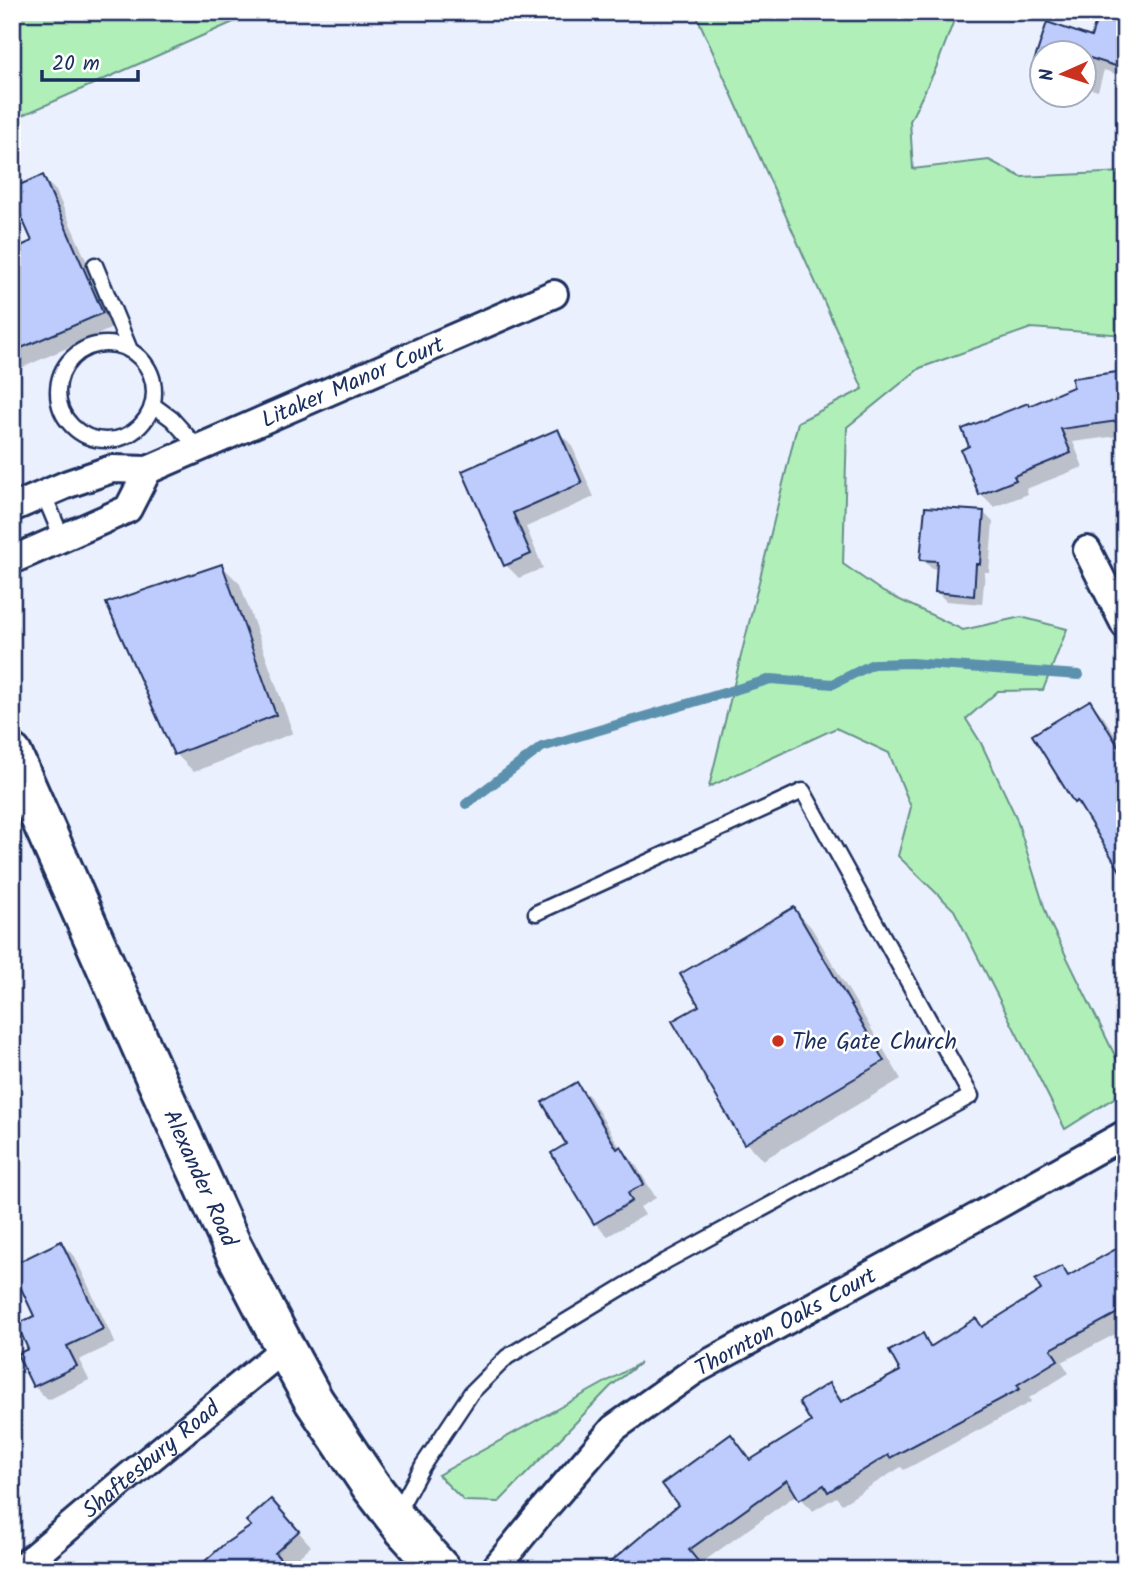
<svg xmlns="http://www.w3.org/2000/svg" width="1137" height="1582" font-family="Kalam,sans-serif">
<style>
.green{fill:#b0f0b8;stroke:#66908b;stroke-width:2}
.shadow{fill:#0003}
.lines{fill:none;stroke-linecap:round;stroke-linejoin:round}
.stream{stroke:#5b91ae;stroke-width:10}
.building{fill:#bdccfc;stroke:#1b2f5e;stroke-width:2}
.lane-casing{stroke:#1b2f5e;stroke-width:19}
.street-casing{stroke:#1b2f5e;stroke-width:32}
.secondary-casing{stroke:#1b2f5e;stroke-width:44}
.lane{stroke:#fff;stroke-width:14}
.street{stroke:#fff;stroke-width:26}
.secondary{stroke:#fff;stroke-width:38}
.poi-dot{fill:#c8321e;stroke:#fff;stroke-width:2.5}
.labels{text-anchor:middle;stroke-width:5;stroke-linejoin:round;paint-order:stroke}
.street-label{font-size:23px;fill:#1b2f5e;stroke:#fff}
.poi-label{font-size:23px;fill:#1b2f5e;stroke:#fff;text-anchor:start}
</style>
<rect width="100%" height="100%" fill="#ebf0fe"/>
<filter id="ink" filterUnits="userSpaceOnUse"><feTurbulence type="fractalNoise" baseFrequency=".0143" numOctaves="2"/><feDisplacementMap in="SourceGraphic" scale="14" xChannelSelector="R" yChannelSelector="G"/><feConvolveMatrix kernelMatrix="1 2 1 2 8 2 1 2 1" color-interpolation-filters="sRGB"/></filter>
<g filter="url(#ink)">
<!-- green -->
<path class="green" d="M12,12h244l-244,108z
M695,12h254l5,8 -18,48 -26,53 3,48 76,-9 32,17 104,-5v163l-94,-7 -111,40 -73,59 -4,137 40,28 80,38 58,-13 46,12 -24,61 -45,1 -32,28 15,24 35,74 32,102 77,157v15l-60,38 -111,-219 -56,-54 13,-49 -22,-54 -53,-25 -127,59 89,-365 65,-33z
M640,1363l-30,24 -111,115 -35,-1 -26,-26z"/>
<!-- shadow -->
<path class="shadow" d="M1125,12v65l-21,-7 -6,21 -14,-4v-35h-42v16l-6,-6 12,-38 44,15z
M42,177l14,14 59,136 -103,45v-120l22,-10z
M1125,373v62l-52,7 10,25 -57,22 2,5 -34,13 -14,-13 50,-87z
M557,431l14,13 23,53 -68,30 17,41 -24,10 -13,-13 -42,-93z
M984,513l9,9 -4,50h-4l-3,32 -36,-3 -9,-9 2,-23 -8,-1 -9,-9z
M222,566l18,18 53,149 -99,39 -18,-18z
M1090,702l13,14 22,35v118l-37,-54 -13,-13z
M794,909l17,18 90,152 -138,81 -18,-18 -44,-136z
M1122,923l3,1v64l-2,-1 2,-5 -9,-9 5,-16 -7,-7z
M577,1084l13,13 31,52 13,13 22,36 -16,9 5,8 -37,21 -13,-13 -26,-79z
M61,1243l14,14 40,86 -36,17 10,20 -41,20 -14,-14 -3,-36 5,-33z
M1125,1246v83l-63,33 7,11 -40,25 2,4 -127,68 -3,-3 -59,37 -6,-7 -23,14 -16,-17 -97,70 5,6h-101l76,-64 51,-70 13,13 8,11 61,-37 16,-38 16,17 57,-30 20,-37 12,12 41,-27 8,8 60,-37 18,-23 9,9z
M284,1515l27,31 -24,22 -90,2z"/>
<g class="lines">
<!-- stream -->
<path class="stream" d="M466,804l76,-57 229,-68 62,5 40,-20 38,-1 168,12"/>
</g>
<!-- building -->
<path class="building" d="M1099,12h26v57l-35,-11 -6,19v-25h-42v13l-8,-3 13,-40 44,15z
M43,175l60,138 -91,39v-102l20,-9 -20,-45v-8z
M1125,371v49l-64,9 10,24 -57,23 2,4 -37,15 -18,-45 8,-4 -7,-17 66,-26 1,3 44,-19 -1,-9z
M558,429l24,54 -69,30 18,41 -27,12 -42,-95z
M925,507l59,4 -4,53h-4l-2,32 -39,-4 2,-31 -17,-1z
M222,564l54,151 -102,40 -68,-152z
M1090,700l35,57v122l-48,-78 -3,2 -42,-68z
M794,907l90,154 -140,83 -72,-123 27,-15 -19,-32z
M577,1082l40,67 4,-3 23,38 -16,9 4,8 -38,23 -43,-71 15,-9 -24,-42z
M61,1241l42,88 -36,17 10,20 -44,21 -16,-33 11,-5 -11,-25 17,-8 -22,-47v-4z
M1125,1244v65l-74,40 7,11 -41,25 3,4 -130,69 -2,-3 -60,37 -4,-7 -25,15 -12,-20 -98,70 16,20h-104l77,-65 -16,-21 69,-50 19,26 61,-38 -12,-20 30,-19 12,19 59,-31 -11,-20 34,-18 7,14 46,-29 6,9 59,-37 -6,-10 27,-14 6,10z
M271,1499l28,32 -24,22 15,17h-95l28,-25 28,-19 -5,-5z"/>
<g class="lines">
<!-- lane casing -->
<g class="lane-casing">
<path id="lane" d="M95,265l35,85
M58 392a48 48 0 1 1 96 0a48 48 0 1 1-96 0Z
M153,405l19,14 27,30
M44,495l18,43
M397,1513l26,-48 48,-72 36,-36 159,-96 305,-165 -168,-305 -267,122"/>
</g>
<!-- street casing -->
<g class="street-casing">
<g id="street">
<path id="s1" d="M12,508l56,-24 44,-15 36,1 406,-176"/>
<path d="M1087,550l38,75"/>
<path d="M12,560l116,-51 20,-39"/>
<path id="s2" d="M18,1570l110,-93 157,-129"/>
<path id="s3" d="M494,1570l43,-53 77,-89 80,-57 288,-157 143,-80"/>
</g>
</g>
<!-- secondary casing -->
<g class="secondary-casing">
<g id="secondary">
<path id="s4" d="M12,754l135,305 85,187 53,102 29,53 57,85 33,43 37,41"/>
</g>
</g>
<!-- lane -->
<use href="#lane" class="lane"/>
<!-- street -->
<use href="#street" class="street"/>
<!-- secondary -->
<use href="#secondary" class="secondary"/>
</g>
</g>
<!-- markers -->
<circle class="poi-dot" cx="778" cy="1041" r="7"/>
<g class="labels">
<!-- street labels -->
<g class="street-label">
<text dy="8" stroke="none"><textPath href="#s1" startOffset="366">Litaker Manor Court</textPath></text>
<text dy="8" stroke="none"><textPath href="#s4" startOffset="464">Alexander Road</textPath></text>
<text dy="8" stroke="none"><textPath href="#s3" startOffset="388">Thornton Oaks Court</textPath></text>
<text dy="8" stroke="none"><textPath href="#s2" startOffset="173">Shaftesbury Road</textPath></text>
</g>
<!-- poi labels -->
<g class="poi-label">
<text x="792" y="1049">The Gate Church</text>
</g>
</g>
<!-- margin -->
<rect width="1137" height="1582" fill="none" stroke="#fff" stroke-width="42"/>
<rect x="21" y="21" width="1095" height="1540" fill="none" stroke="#1b2f5e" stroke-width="2.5" filter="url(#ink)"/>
<!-- north arrow -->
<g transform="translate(1063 74) rotate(267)"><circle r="33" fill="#ffffff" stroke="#a4acbf" stroke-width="2"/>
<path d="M0-5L12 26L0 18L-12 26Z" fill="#c8321e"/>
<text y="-10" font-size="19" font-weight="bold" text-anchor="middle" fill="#1b2f5e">N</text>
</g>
<!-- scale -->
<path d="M42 70v10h96v-10" fill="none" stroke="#1b2f5e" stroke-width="3.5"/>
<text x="52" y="70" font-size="21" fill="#1b2f5e" stroke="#ffffff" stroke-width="5" paint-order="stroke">20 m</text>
</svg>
